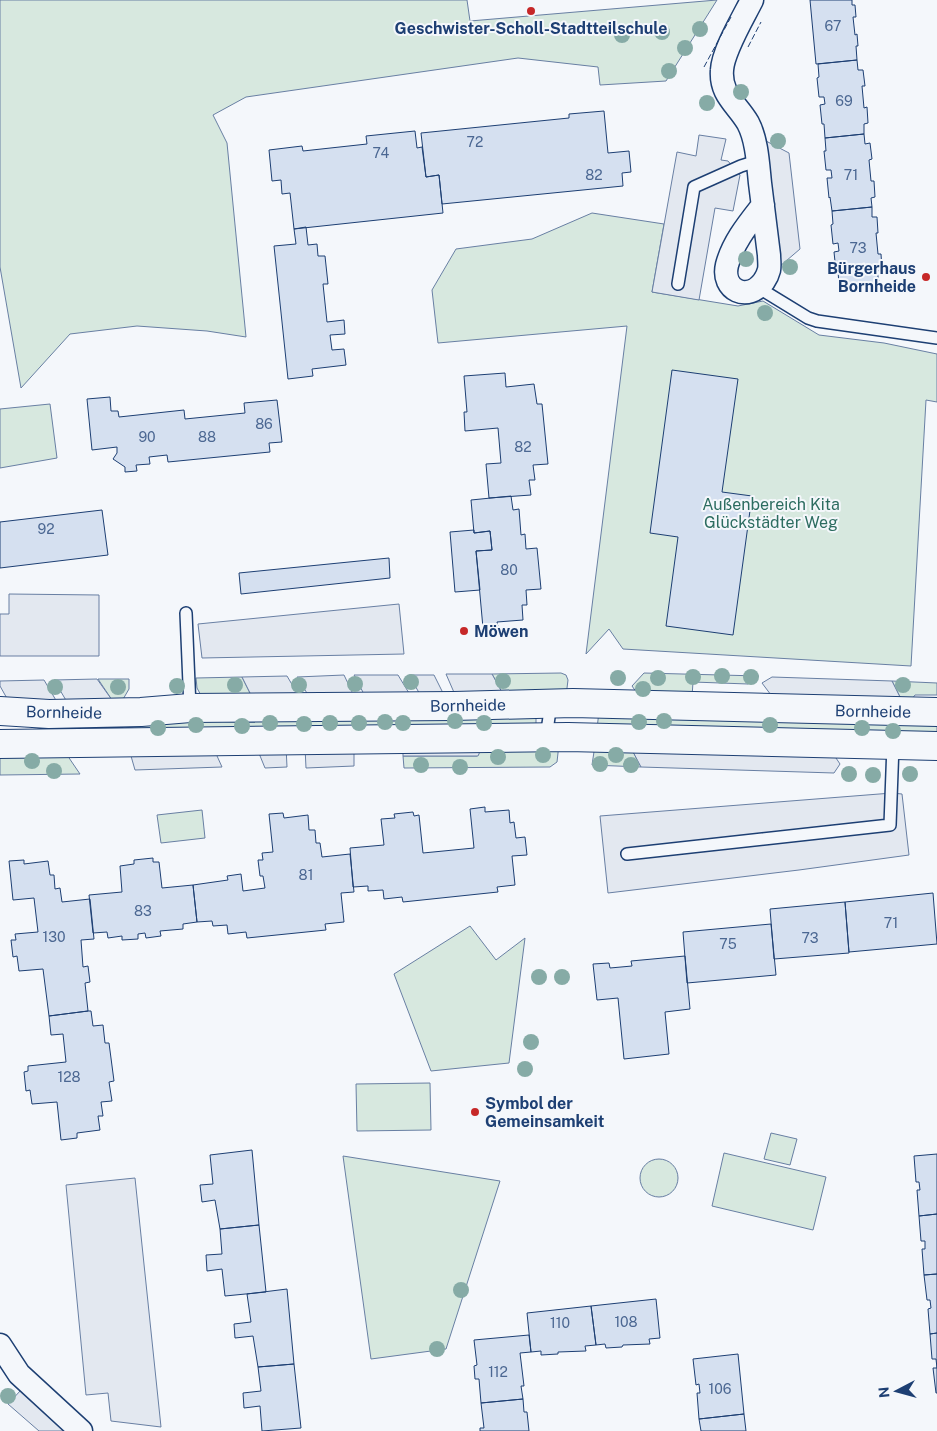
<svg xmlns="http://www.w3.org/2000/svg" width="937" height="1431" font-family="'Public Sans',sans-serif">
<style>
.green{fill:#d7e8df;stroke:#687fa3}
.parking{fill:#e3e8f0;stroke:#687fa3}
.building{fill:#d5e0f0;stroke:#1d3f73}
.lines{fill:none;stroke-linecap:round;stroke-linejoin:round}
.service-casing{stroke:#1d3f73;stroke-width:14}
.minor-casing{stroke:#1d3f73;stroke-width:25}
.tertiary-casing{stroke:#1d3f73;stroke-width:30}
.service{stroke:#f4f7fb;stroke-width:11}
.minor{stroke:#f4f7fb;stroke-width:22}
.tertiary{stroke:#f4f7fb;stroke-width:28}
.fence{stroke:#1d3f73;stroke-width:1;stroke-dasharray:6 2.5;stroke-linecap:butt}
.tree{fill:#86aba6}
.poi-dot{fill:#c62828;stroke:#f4f7fb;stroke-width:2}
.labels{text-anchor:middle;stroke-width:4;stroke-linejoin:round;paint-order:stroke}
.number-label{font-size:14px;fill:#4b6792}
.poi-label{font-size:16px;font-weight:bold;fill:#1d3f73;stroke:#f4f7fb;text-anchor:start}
.park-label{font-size:16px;fill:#2c6c60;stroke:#f4f7fb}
.street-label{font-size:16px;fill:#1d3f73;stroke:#f4f7fb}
</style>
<rect width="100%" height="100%" fill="#f4f7fb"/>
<!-- green -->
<path class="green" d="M0,0h467l3,21 247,-21 -51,81 -66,4 -2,-18 -80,-9 -272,39 -33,18 14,28 19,194 -39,-6 -70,-5 -67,8 -49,54 -21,-121z
M592,213l72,11 -12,68 86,14 25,-5 56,34 65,8 53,11v48l-11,-2 -15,266 -288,-17 -14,-20 -23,25 41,-328 -189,17 -6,-53 24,-41 76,-10z
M50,404l7,54 -57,10v-59z
M561,673l5,2 2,5 -2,16h-62l-12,-22z
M644,673l115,3 -11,8 -55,-2 -1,15 -53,-1 -7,-10z
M242,677l11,22h-50l-6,-11 -1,-10z
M98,679h31v10l-7,12 -10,-1z
M892,681l45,2v12h-22l-7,9 -5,-1z
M599,711l338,8v20l-340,-10z
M531,713l5,5v6l-410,10v-6l69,-13z
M559,744l-2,18 -7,5 -146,1 -1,-12h74l6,-11z
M595,745l35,1 11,21 -49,-2z
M0,750l65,2 15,22 -80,1z
M202,810l3,28 -44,5 -4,-28z
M470,926l26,34 29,-22 -16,125 -78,8 -37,-97z
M430,1083l1,47 -74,1 -1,-47z
M771,1133l26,6 -7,26 -26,-6z
M724,1153l102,24 -13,53 -101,-24z
M343,1156l157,25 -54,168 -75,10z
M640 1178a19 19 0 1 1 38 0a19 19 0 1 1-38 0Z"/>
<!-- parking -->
<path class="parking" d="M699,135l27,4 -5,21 7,1 12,14 -7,36 -18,-3 -16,92 -47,-8 25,-140 19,4z
M766,141l23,12 11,96 -21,18z
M9,594l90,1v61h-99v-42h9z
M399,604l5,50 -202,4 -4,-34z
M446,674h46l12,22 -48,1z
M344,675l11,23h-45l-13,-21z
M354,675h44l14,23h-46z
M409,675h25l11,22 -23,1z
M287,676l13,22 -47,1 -11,-22z
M772,677l120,4 11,22 -129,-4 -12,-16z
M97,679l15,21 -45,2 -13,-22z
M44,680l13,22h-48l-9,-16v-5z
M354,745v21l-48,2 -1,-21z
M403,745h80l-5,11h-75z
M256,746h30l1,21 -22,1z
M630,746l200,3 10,15 -6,9 -193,-6z
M213,747l9,20 -87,3 -6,-21z
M892,793l10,1 7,61 -110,15 -191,23 -8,-77z
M135,1178l26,249 -50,-6 -3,-28 -22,2 -20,-210z
M21,1390l46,41h-28l-31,-27z"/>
<!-- building -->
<path class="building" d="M810,0h42v5h3l1,12h-3l2,18 2,-1 1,12h-2l1,14 -41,4z
M857,60l1,10h5l2,16h-3l2,22 3,-1 1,16 -4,1v10l-39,4 -1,-14h-2l-2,-19 5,-1 -1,-7h-5l-2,-19 2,-1 -1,-13z
M604,111l4,42 21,-2 2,21 -9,1 1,13 -181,18 -3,-29 -13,2 -5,-44 148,-15v-4z
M415,131l2,17 5,-1 4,30 13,-2 4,38 -149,16 -4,-36 -8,1 -1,-14 -9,1 -3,-31 33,-4 1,5 64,-7 -1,-8z
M864,134l1,10 5,-1 2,16 -3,1 2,21h3l1,16 -4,1 1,9 -40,4 -2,-14 -1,1 -2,-20h5l-1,-8h-5l-2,-19h2l-1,-13z
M872,207v10h5l1,16h-2l2,21h3l1,16 -5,1 2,11 -40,3 -1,-14h-2l-2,-19 5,-1 -1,-8 -5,1 -2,-19 2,-1 -1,-13z
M306,227l2,18 9,-1 1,12h7l3,28h-5l4,38 17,-2 1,14 -15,1 2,15 12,-1 2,16 -34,4 1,7 -25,3 -14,-133 22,-2 -2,-15z
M672,370l66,9 -16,113 30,4 -19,139 -67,-9 12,-89 -28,-4z
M505,373l1,14 28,-3 3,20h5l6,60 -15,1 2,15h-6l2,15 -42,3 -3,-34 15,-1 -3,-35 -33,3 -1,-19h3l-3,-36z
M110,397l1,14h7l1,6 65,-7 1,9 60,-6 -1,-10 33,-3 5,42 -13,1 1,9 -102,10 -1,-7 -18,2 1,7 -14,1 1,6 -12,1v-5l-12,-8 4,-6v-6l-25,3 -5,-51z
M511,496l2,14 6,-1 2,26 4,-1 1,15 11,-1 4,41 -15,1 1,15h-5l1,15 -26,2 1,5 -15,1 -7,-77 16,-1 -2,-19 -16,2 -3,-33z
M102,510l6,45 -108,13v-46z
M474,530v3l16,-2 2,19 -16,1 4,39 -25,2 -5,-60z
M389,558l1,20 -149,16 -2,-21z
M485,807v5l24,-2 1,13 4,-1 2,16 9,-1 2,18 -15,1 3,29 -18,2 1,5 -95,10 -1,-5 -18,2 -1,-9 -15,1v-5l-15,1 -3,-39 34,-3 -3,-26 14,-1 -1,-4 19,-2 1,4 5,-1 4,38 51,-5 -4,-39z
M283,813l1,5 24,-3 1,15h6l1,13h4l2,14 28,-3 4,38 -13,1 3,29 -19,2 1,6 -79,8 -1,-6 -18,2 -1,-9 -14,1 -1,-5 -15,1 -4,-37 35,-5 -1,-4 14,-2 2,17 22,-3 -2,-12h-3l-2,-16h5l-1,-7 11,-1 -4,-38z
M153,858v4h6l3,26 31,-3 4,37 -14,2v5l-23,2 1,5 -15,2 -1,-5 -7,1v5l-16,1v-4l-14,2 -1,-6 -14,1 -4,-38 33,-3 -2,-26 14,-2v-4z
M24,860v4l24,-3 2,14h4l1,14 5,-1 2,14 28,-3 4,40 -13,1 2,27 5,-1 2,16 -5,1 3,28 -39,5 -6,-47 -24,2 -2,-15 -4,1 -2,-17h5l-1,-6 23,-2 -4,-34 -21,2 -4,-39z
M933,893l4,51 -88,8 -4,-50z
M845,902l4,51 -75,6 -4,-50z
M771,924l5,51 -89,8 -4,-51z
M685,956l5,53 -25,3 4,42 -45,5 -6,-61 -21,2 -4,-36 16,-1 1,5 22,-2 -1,-5z
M88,1011h3l2,15 10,-1 2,18h4l5,38 -5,1 3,19 -11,1 2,14h-5l2,14 -23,3v5l-16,2 -4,-38 -25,2 -2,-14 -4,1 -2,-19 4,-1v-5l38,-4 -3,-28 -12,1 -2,-19z
M252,1150l7,75 -39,4 -5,-29 -13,2 -2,-17 13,-1 -3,-29z
M937,1154v60l-18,2 -2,-26h3l-1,-8h-3l-2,-26z
M937,1214v60l-13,1 -2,-26h3v-8h-4l-2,-25z
M259,1225l7,67 -41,4 -3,-27 -15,2 -1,-16 16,-1 -2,-25z
M937,1274v59l-7,1 -2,-25 3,-1 -1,-8h-3l-3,-25z
M287,1289l7,75 -36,3 -5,-31 -18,2 -1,-14 17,-2 -4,-28z
M656,1299l4,39 -11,1 1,5 -27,1 -1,2 -16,1 -1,-4 -9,1 -5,-39z
M591,1306l5,39 -11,1 1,5 -28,1v2l-17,1v-4l-10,1 -4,-39z
M937,1333v60h-1l-3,-25h4l-1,-9h-4l-2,-25z
M529,1335l2,17 -11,1 4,33h-3l2,13 -42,4 -2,-24h-4l-1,-13 3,-1 -3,-25z
M738,1354l6,60 -45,5 -2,-26h3l-1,-9 -3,1 -3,-26z
M294,1364l7,64 -39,3 -2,-25 -16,2 -1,-15 18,-2 -3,-24z
M523,1399l1,13h3l2,19h-49v-3h4l-3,-25z
M744,1414l2,17h-45l-2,-12z"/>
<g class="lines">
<!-- service casing -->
<g class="service-casing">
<path id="service" d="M678,284l16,-97 47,-21 16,-5
M759,288l49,30 9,3 120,17
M186,613l4,95
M546,737l5,-33
M627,854l263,-29 3,-80"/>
</g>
<!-- minor casing -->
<g class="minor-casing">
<path id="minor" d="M752,0c-9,18 -29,51 -30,70 -2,25 15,34 26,53 9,17 10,41 12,60 3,24 6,48 9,72 0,5 1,10 0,15 -1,4 -3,8 -5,11 -16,22 -43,9 -37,-16 6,-23 22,-42 36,-60
M0,1345l19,29 62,57"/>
</g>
<!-- tertiary casing -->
<g class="tertiary-casing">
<path id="tertiary" d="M0,711l49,3 92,-2 49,-4 264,-2 119,-3 364,9
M0,744l568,-7 369,9"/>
</g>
<!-- service -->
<use href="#service" class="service"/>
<!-- minor -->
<use href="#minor" class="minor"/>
<!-- tertiary -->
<use href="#tertiary" class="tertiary"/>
<!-- fence -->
<path class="fence" d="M748,47l13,-25
M704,67l27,-50"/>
</g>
<!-- trees -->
<g class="tree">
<circle cx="700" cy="29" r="8"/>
<circle cx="662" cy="32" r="8"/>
<circle cx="622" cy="35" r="8"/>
<circle cx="685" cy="48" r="8"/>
<circle cx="669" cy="71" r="8"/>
<circle cx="741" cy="92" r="8"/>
<circle cx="707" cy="103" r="8"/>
<circle cx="778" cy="141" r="8"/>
<circle cx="746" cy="259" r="8"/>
<circle cx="790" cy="267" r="8"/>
<circle cx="765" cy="313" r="8"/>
<circle cx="722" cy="676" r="8"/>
<circle cx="693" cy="677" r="8"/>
<circle cx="751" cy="677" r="8"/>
<circle cx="618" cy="678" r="8"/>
<circle cx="658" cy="678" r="8"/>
<circle cx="503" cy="681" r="8"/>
<circle cx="411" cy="682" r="8"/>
<circle cx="355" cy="684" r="8"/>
<circle cx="235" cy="685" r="8"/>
<circle cx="299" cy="685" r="8"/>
<circle cx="903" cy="685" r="8"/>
<circle cx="177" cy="686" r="8"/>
<circle cx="55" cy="687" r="8"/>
<circle cx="118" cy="687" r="8"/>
<circle cx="643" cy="689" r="8"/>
<circle cx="455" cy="721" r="8"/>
<circle cx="664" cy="721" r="8"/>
<circle cx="385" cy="722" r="8"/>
<circle cx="639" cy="722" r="8"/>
<circle cx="270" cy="723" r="8"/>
<circle cx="330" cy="723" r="8"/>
<circle cx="359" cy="723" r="8"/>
<circle cx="403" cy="723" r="8"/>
<circle cx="484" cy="723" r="8"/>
<circle cx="304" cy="724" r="8"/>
<circle cx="196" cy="725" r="8"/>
<circle cx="770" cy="725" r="8"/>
<circle cx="242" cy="726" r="8"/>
<circle cx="158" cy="728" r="8"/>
<circle cx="862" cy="728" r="8"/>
<circle cx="893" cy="731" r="8"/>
<circle cx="543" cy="755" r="8"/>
<circle cx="616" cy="755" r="8"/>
<circle cx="498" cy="757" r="8"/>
<circle cx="32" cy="761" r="8"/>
<circle cx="600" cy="764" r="8"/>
<circle cx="421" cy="765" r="8"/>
<circle cx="631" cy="765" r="8"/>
<circle cx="460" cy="767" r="8"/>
<circle cx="54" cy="771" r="8"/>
<circle cx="849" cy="774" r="8"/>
<circle cx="910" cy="774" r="8"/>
<circle cx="873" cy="775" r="8"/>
<circle cx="539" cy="977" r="8"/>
<circle cx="562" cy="977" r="8"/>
<circle cx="531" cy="1042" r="8"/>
<circle cx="525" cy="1069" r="8"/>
<circle cx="461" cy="1290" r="8"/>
<circle cx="437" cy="1349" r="8"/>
<circle cx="8" cy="1396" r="8"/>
</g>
<!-- markers -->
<g class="poi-dot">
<circle cx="531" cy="11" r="5"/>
<circle cx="926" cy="277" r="5"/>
<circle cx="464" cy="631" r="5"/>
<circle cx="475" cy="1112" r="5"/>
</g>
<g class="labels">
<!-- number labels -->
<g class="number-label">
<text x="833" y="31">67</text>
<text x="844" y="106">69</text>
<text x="475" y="147">72</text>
<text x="381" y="158">74</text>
<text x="594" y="180">82</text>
<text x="851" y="180">71</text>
<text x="858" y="253">73</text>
<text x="264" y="429">86</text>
<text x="147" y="442">90</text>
<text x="207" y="442">88</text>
<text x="523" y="452">82</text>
<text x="46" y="534">92</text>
<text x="509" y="575">80</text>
<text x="306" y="880">81</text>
<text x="143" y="916">83</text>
<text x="891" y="928">71</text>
<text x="54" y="942">130</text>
<text x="810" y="943">73</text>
<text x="728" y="949">75</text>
<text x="69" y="1082">128</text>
<text x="626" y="1327">108</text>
<text x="560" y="1328">110</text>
<text x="498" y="1377">112</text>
<text x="720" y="1394">106</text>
</g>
<!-- poi labels -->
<g class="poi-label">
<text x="531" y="34" text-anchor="middle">Geschwister-Scholl-Stadtteilschule</text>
<text x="916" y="274" text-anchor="end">Bürgerhaus<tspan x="916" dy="18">Bornheide</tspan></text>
<text x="474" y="637">Möwen</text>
<text x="485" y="1109">Symbol der<tspan x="485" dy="18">Gemeinsamkeit</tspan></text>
</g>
<!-- park labels -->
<g class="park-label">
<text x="771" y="510">Außenbereich Kita<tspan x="771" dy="18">Glückstädter Weg</tspan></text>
</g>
<!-- street labels -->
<g class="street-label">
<text transform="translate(468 705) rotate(-1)" y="6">Bornheide</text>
<text transform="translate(873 711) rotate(1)" y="6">Bornheide</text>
<text transform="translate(64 712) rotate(1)" y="6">Bornheide</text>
</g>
</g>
<!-- north arrow -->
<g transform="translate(897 1391) rotate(264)" stroke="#f4f7fb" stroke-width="4" paint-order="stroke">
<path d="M0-4L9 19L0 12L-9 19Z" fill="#1d3f73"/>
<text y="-8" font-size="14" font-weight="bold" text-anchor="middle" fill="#1d3f73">N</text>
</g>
</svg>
